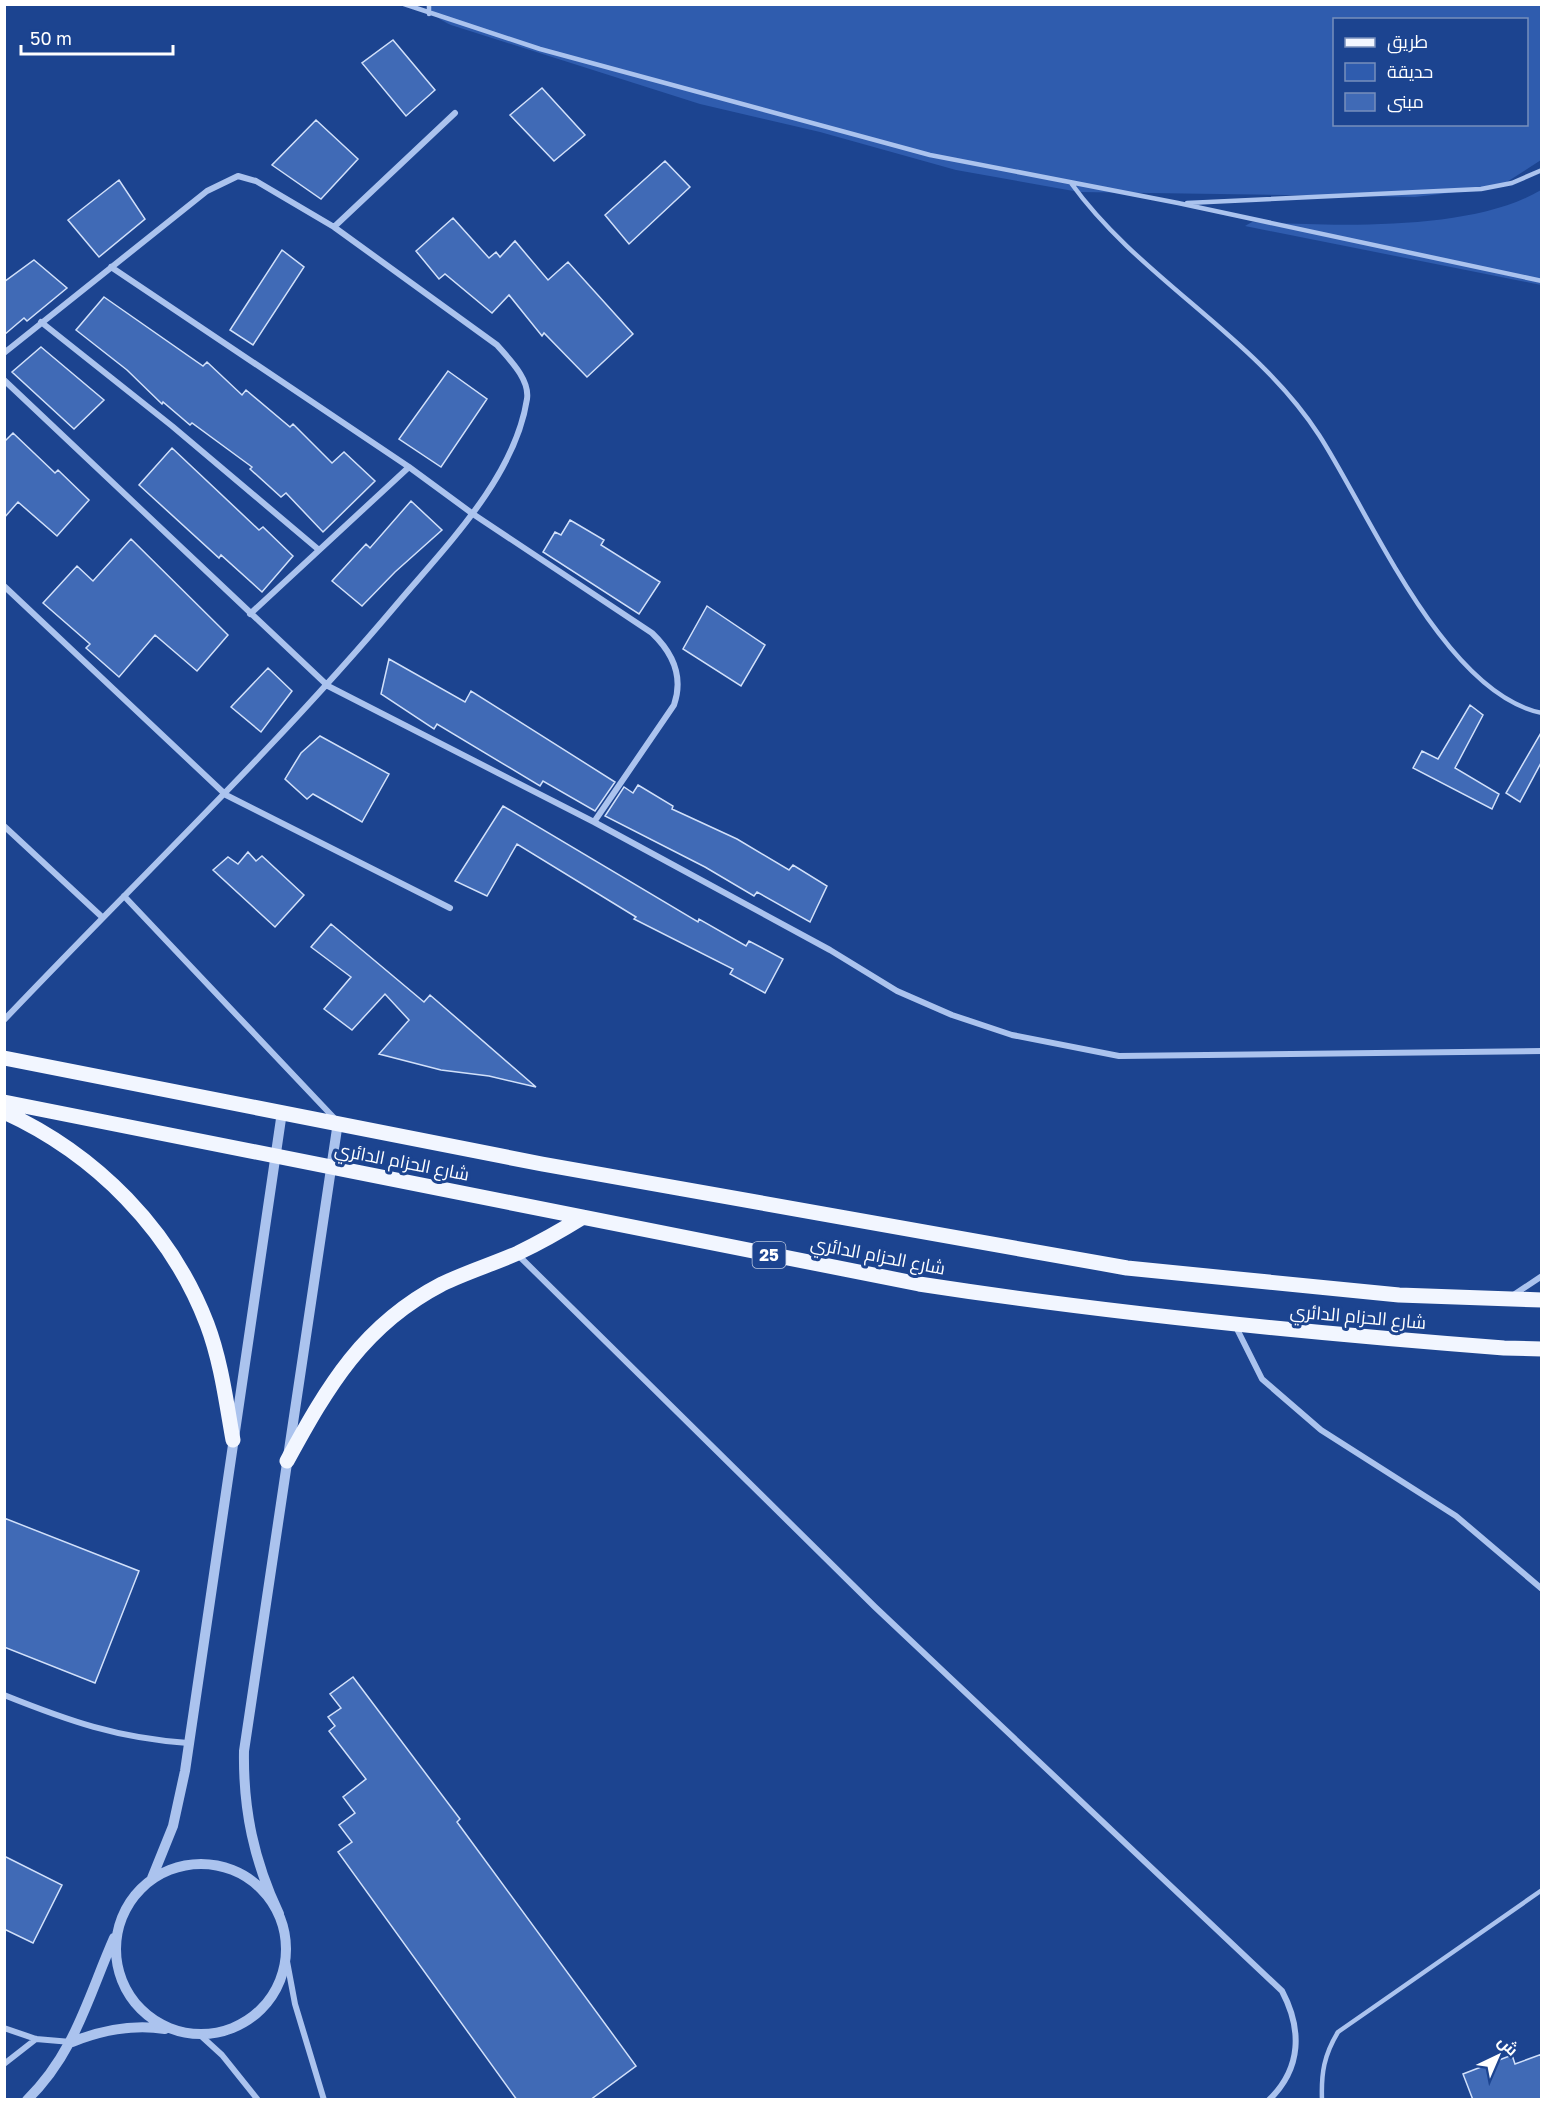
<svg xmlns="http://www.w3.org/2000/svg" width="1546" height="2104" font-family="'Golos Text',Cairo,sans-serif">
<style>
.green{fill:#2f5cae;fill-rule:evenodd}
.building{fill:#406ab6;stroke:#d1e0fa;stroke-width:1.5}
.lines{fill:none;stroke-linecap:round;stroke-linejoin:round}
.service{stroke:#abc3ee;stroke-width:4.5}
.minor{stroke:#abc3ee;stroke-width:6}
.tertiary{stroke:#abc3ee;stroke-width:10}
.primary{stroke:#f2f6ff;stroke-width:15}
.labels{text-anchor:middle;stroke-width:6;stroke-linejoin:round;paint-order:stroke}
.shield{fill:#1c4490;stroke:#bbc7de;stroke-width:1.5}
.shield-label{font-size:16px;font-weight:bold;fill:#fff}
.street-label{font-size:18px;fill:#fff;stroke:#1c4490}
</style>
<rect width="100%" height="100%" fill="#1c4490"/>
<!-- green -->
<path class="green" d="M429,5h1112v155l-42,27 -84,10 -336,-5 -123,-22 -136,-38 -120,-28 -249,-79c-10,-5 -19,-9 -22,-20zM1334,20h192v104h-192z
M1541,190v95l-296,-59 7,-4c81,4 219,10 289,-32z"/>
<!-- building -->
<path class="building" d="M393,40l42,50 -29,26 -44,-53z
M542,88l43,47 -31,26 -44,-46z
M316,120l42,39 -37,40 -49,-34z
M665,161l25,26 -61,57 -24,-29z
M119,180l26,39 -46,38 -31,-37z
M453,218l36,40 7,-6 4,5 15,-16 33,39 20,-18 65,72 -46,43 -43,-44 -2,3 -33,-41 -17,18 -47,-39 -6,5 -23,-28z
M282,250l22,17 -51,78 -23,-15z
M34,260l33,28 -40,33 -3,-3 -20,17v-53z
M104,297l99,69 4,-4 35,33 4,-5 44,37 3,-3 39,39 12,-11 31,29 -52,51 -37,-39 -5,4 -31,-28 2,-2 -60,-44 -2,2 -27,-23 -1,2 -35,-34 -51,-40z
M41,347l63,53 -30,29 -62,-57z
M448,371l39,28 -46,68 -42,-28z
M13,433l42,40 3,-3 31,30 -32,36 -39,-34 -14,16v-76z
M172,448l87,82 4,-3 30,29 -31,36 -41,-37 -2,3 -80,-73z
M411,501l31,29 -47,42 -33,34 -30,-25 34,-37 4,4z
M570,520l34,20 -3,5 59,37 -21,32 -96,-62 12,-20 6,3z
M131,539l97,96 -31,36 -42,-36 -36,42 -33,-29 4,-4 -47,-41 34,-37 16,15z
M707,606l58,39 -24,41 -58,-37z
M389,659l76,43 6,-11 144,91 -20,29 -52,-30 -3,5 -103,-62 -3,5 -53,-35z
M268,668l24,23 -31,41 -30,-25z
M1470,705l13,10 -28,53 44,26 -7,15 -79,-41 9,-17 16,8z
M1542,731v30l-22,41 -14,-9z
M320,736l69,38 -27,48 -49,-28 -6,5 -22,-20 16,-26z
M638,785l35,21 -1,3 65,30 52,31 4,-5 34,21 -17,36 -53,-30 -3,4 -49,-29 -100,-51 19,-29 9,6z
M503,806l195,116 1,-3 47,27 3,-5 34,18 -18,34 -35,-19 3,-5 -99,-50 2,-2 -119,-73 -30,52 -32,-15z
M248,852l8,9 6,-5 42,39 -29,32 -62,-57 15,-13 10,7z
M331,924l93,78 6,-7 106,92 -47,-11 -48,-6 -62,-16 30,-34 -24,-26 -33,36 -28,-21 27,-32 -40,-30z
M4,1518l135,53 -44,112 -91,-36z
M353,1677l107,142 -3,3 179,244 -46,34h-73l-179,-248 14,-10 -13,-17 16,-12 -12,-16 23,-18 -37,-48 6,-5 -7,-9 13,-9 -11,-14z
M4,1856l58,29 -29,58 -29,-14z
M1542,2054v46h-69l-10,-26 49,-19 3,9z"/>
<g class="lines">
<!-- service -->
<path class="service" d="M404,4l136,45 390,106 248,48 364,78
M429,4v10
M1071,183c69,96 183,152 248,252 50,77 125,259 223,278
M1187,203l294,-14 31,-6 30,-13
M1322,2100c-1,-27 2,-45 16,-68l204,-142"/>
<!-- minor -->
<path class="minor" d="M334,227l121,-114
M111,267l298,200 64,47 179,119c21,20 32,43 22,72l-80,117
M41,322l131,104 147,124
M4,353l203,-162 31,-15 18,5 78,46 163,118c12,14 33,34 30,54 -12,78 -81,147 -130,205 -123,146 -261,277 -393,416
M4,380l324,306 266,136 236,128 67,41 55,24 60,20 107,21 423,-5
M4,586l222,209 224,113
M250,614l159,-147
M4,826l98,91
M124,896l212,224
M518,1255l357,352 407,384c20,38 20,77 -13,109
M1512,1296l30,-20
M1236,1327l26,52 59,51 135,86 86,73
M4,1695c65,26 113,43 184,48
M286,1956l9,48 29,96
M4,2028l32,11 35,3
M199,2034l23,21 36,45
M4,2064l32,-25"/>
<!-- tertiary -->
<path class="tertiary" d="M116 1949a85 85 0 1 1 170 0a85 85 0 1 1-170 0Z
M152,1878l21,-52 12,-55 97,-659
M279,1914c-25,-53 -36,-104 -35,-163l94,-629
M72,2042c30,-12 61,-18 93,-13
M27,2100c48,-47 61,-103 87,-162"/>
<!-- primary -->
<path class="primary" d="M4,1058l538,106 585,104 272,27 143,5
M4,1102l915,182c195,30 389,49 585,64l38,1
M4,1112c92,42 167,118 203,212 14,37 19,77 26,116
M287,1461c41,-75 76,-136 155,-177 25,-12 51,-20 76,-31 23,-11 44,-23 65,-36"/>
</g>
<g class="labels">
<!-- shield labels -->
<rect class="shield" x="752.5" y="1242" width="33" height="26" rx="4.5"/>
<g class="shield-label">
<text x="769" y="1261">25</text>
</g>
<!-- street labels -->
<g class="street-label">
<text transform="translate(402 1162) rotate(11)" y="6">شارع الحزام الدائري</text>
<text transform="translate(878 1256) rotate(11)" y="6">شارع الحزام الدائري</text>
<text transform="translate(1358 1317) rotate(5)" y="6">شارع الحزام الدائري</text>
</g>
</g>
<!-- border -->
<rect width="1546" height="2104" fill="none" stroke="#ffffff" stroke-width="12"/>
<!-- legend -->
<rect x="1333" y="18" width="195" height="108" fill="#1c4490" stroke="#778fbc" stroke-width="1.5"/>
<rect x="1345" y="38" width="30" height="9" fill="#f2f6ff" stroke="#778fbc" stroke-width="1.5"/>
<text x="1387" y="48" font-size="18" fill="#ffffff">طريق</text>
<rect x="1345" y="63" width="30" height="18" fill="#2f5cae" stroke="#778fbc" stroke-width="1.5"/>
<text x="1387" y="78" font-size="18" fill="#ffffff">حديقة</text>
<rect x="1345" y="93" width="30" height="18" fill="#406ab6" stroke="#778fbc" stroke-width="1.5"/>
<text x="1387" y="108" font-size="18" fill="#ffffff">مبنى</text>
<!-- north arrow -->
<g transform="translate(1498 2056) rotate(44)" stroke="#1c4490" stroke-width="4.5" paint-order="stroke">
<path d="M0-4.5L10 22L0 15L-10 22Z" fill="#ffffff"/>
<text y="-9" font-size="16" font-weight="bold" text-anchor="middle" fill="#ffffff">ش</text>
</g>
<!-- scale -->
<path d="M21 45v9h152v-9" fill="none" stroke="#ffffff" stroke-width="3"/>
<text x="30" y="45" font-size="18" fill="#ffffff" stroke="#1c4490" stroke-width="4.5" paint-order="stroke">50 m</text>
</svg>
